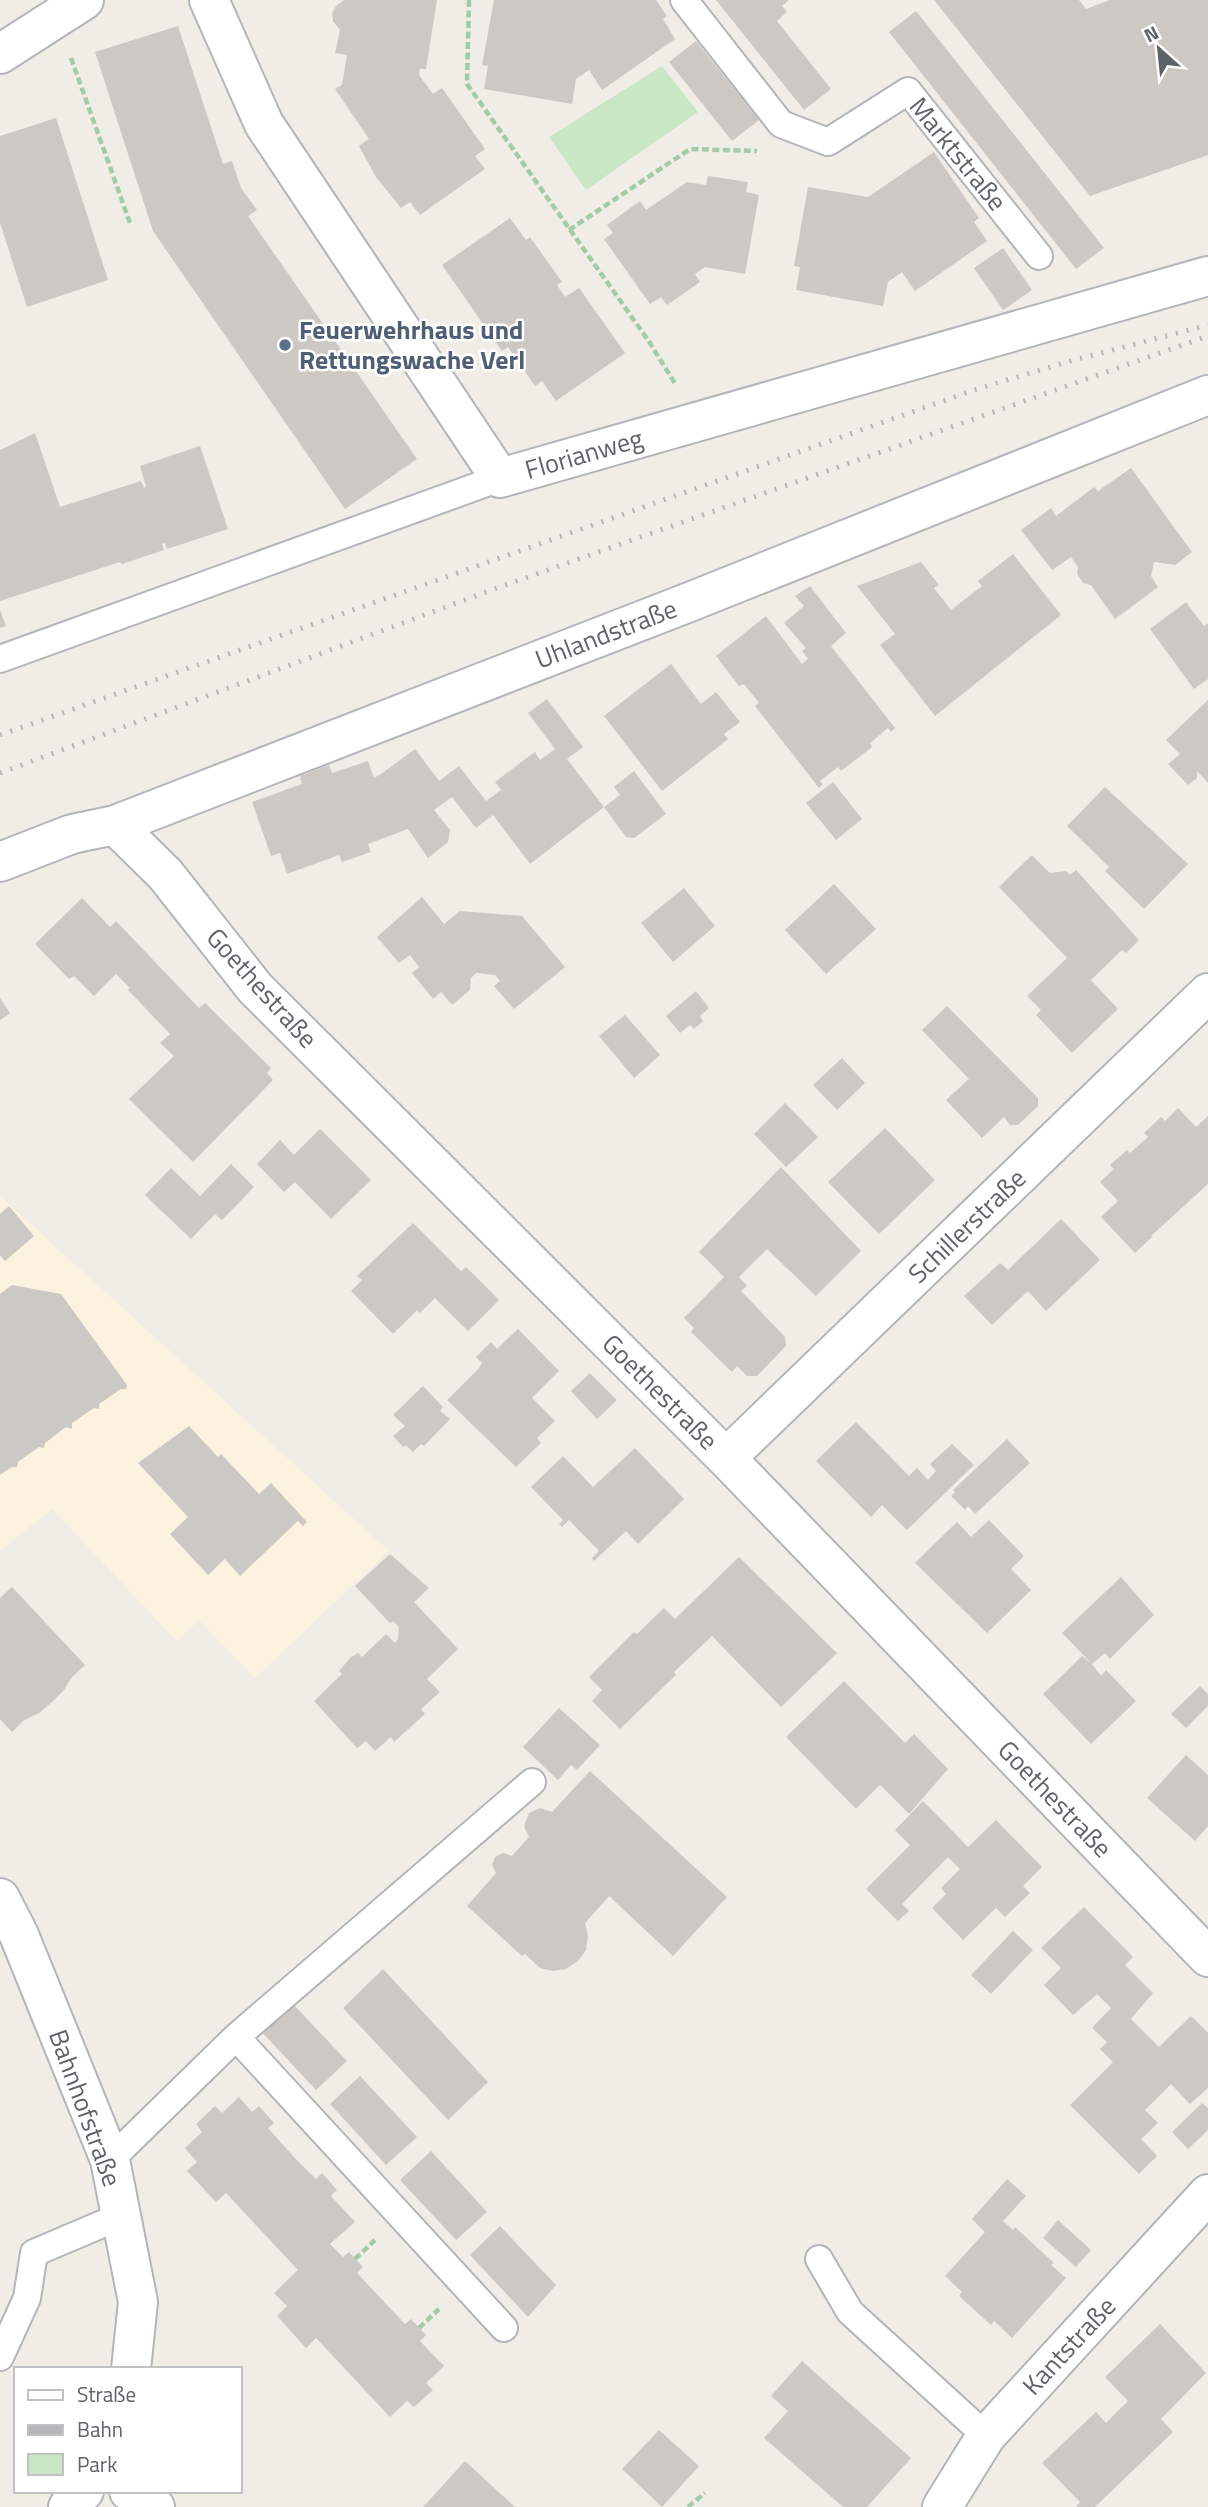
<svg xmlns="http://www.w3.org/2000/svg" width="1208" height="2507" font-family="'Titillium Web',sans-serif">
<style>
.commercial{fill:#fdf2df}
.green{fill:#cae7c5}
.building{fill:#ccc8c4}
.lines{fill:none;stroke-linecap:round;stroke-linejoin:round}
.lane-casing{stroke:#b2b5b9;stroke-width:30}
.street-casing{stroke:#b2b5b9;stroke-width:42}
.path{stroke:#a1cca6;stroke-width:4.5;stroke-dasharray:7 3.5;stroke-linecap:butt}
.lane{stroke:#fff;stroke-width:26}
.street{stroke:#fff;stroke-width:38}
.rail{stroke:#b5b6b7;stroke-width:5;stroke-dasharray:2 9;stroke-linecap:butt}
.service-dot{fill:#5c6f8a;stroke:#fff;stroke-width:2.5}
.labels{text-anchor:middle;stroke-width:5;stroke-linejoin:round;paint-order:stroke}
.street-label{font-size:26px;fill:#5e6367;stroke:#fff}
.service-label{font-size:26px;font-weight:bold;fill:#4e5e75;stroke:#fff;text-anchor:start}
</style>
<rect width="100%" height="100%" fill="#f0ede7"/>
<!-- commercial -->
<path class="commercial" d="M0,1196l389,355 -134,127 -56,-58 -22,21 -125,-132 -52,42z"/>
<!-- green -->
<path class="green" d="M662,66l36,46 -112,78 -37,-53z"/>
<!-- building -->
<path class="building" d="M344,0h93l-11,69h-6l-1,6 14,19 9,-6 43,61 -10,7 10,13 -65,46 -10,-13 -9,6 -25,-31 -17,-31 10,-7 -34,-50 7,-4 5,-30 -12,-2 5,-23 -7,-9 -1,-7 4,-8z
M494,0h162l11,16 -4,3 12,20 -73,51 -13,-20 -13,9 -4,25 -88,-15 4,-23 -6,-1z
M716,0h73l-7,6 5,6 -10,9 54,68 -27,21z
M934,0h145l7,9 24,-9h98v155l-118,41z
M916,11l188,237 -28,21 -187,-237z
M178,26l45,138 9,-3 9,27 16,22 -9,6 169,243 -72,50 -192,-278 -58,-179z
M696,41l63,79 -27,21 -63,-79z
M56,118l52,162 -81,27 -27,-84v-87z
M934,152l45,66 -5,4 13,19 -72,50 -13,-19 -14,10 -5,24 -87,-16 4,-23 -6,-1 14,-79 60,10z
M708,176l40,6 -2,10 13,3 -14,79 -40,-7 -10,7 5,8 -33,23 -6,-8 -11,7 -46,-65 9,-6 -6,-8 33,-24 6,9 41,-28 19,3z
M510,218l16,22 4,-3 32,45 -5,3 8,12 14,-9 46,65 -69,48 -14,-20 -7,5 -27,-39 -6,4 -60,-86z
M1003,248l29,42 -29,20 -29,-42z
M35,433l25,74 81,-26 3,7 2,-2 -6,-20 60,-20 28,83 -61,20 -2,-6 -3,1 2,6 -42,14 -2,-2 -120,39v-151z
M1131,468l61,84 -17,13 -21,-3 -3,14 7,11 -43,32 -24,-34 -8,-2 -6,-9 1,-7 -7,-10 -19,13 -31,-40 30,-22 5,8 38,-29 4,4z
M1013,554l48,61 -126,101 -55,-71 15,-11 -38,-48 64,-24 18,23 -5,3 17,22 31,-24 -4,-5z
M810,586l36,47 -15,13 64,82 -4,4 -3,-4 -18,15 2,4 -31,24 -3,-4 -18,14 3,3 -4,4 -64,-82 4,-3 -15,-19 -5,2 -23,-30 50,-40 36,48 6,-5 -6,-8 4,-3 -22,-25 20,-17 -9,-10z
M1186,602l18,24 4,-3v56l-14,10 -44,-60z
M0,610l6,16 -6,2z
M671,664l30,40 15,-12 24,30 -16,12 4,5 -66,52 -58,-75z
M547,699l36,48 -16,12 37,48 -74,57 -37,-49 -17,13 -24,-31 -18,13 16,20 -2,12 -20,16 -20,-29 -40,15 3,8 -29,10 -3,-7 -52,19 -7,-21 -9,3 -19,-54 50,-18 -2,-8 29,-11 3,8 36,-12 6,17 7,-4 34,-25 24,32 20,-15 27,35 15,-11 -6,-8 29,-22 11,-8 5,8 15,-11 -27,-36z
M1208,700v83l-11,-12v7l-9,7 -20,-21 12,-10 -14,-14z
M634,771l32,43 -32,24 -8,-1 -22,-30 16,-12 -6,-8z
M833,782l29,37 -26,21 -30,-37z
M1105,787l83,77 -44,45 -39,-38 4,-4 -42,-41z
M1032,855l18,18 16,-2 4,4 6,-5 63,70 -13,13 -4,-3 -31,30 27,29 -46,44 -36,-38 5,-5 -14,-14 40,-38 -68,-71z
M834,884l42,45 -50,45 -41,-44z
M684,888l31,38 -42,36 -32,-39z
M422,897l22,27 16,-13 62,5 43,51 -51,42 -20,-23 6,-5 -5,-6 -19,-2 -5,5 -1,12 -18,15 -11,-13 -8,7 -21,-26 7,-6 -9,-12 -11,8 -22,-26z
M82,898l28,29 6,-6 83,87 6,-5 66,65 -4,5 6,7 -80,82 -64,-63 45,-43 -14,-13 10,-9 -42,-44 2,-2 -14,-14 -22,22 -20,-20 -5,3 -34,-35z
M696,991l13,17 -9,8 3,5 -9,8 -4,-4 -10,8 -14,-17z
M0,998l10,15 -10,7z
M947,1006l91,92v8l-20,19h-8l-6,-8 -22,21 -36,-38 23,-21 -47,-49z
M625,1015l35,40 -26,23 -35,-42z
M842,1058l23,25 -28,27 -24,-25z
M785,1103l33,34 -32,30 -32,-33z
M1178,1108l18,19 12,-11v68l-57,52 1,1 -17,16 -34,-36 17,-16 -18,-19 14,-13 -4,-4 17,-15 3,3 18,-16 -4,-4 17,-16 4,4z
M885,1128l50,52 -56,54 -51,-52z
M320,1129l51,51 -40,39 -36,-37 -11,10 -27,-28 23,-24 14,15z
M231,1164l23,23 -32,33 -7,-6 -24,25 -46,-44 26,-27 29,28z
M781,1167l80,84 -45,45 -49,-47 -28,28 8,9 -6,5 44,46 1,9 -29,30h-10l-10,-10 -5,6 -41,-40 3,-4 -10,-10 40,-41 -25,-25z
M9,1206l25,30 -29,25 -5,-6v-41z
M1061,1219l39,41 -54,51 -18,-20 -36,34 -28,-29 36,-33 8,7z
M413,1223l48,48 5,-4 33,33 -31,31 -33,-33 -15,15 -3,-3 -24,24 -42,-43 11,-11 -5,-4z
M12,1285l49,9 66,91 -1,4h-5l-22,15v5l-5,-1 -22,15v6l-6,-2 -21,16 -1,5 -5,-1 -21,15 -1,5h-5l-12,8v-181z
M518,1329l41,42 -27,27 23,23 -18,17 4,5 -25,24 -69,-67 32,-32 3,-5 -6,-6 15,-15 6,7z
M590,1373l27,27 -20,19 -26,-28z
M423,1386l20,21 -3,4 10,8 -26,27 -3,-2 -8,8 -7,-7 -3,2 -10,-11 12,-10 -12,-11z
M856,1422l53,54 8,-8 11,12 8,-9 -6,-7 22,-20 22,21 -67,65 -25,-25 -11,12 -55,-56z
M189,1426l29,31 3,-3 38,40 12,-11 36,39 -4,4 -5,-5 -58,55 -15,-17 -17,16 -38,-41 18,-17 -50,-54z
M1007,1439l23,24 -55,51 -7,-8 -3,4 -14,-14 4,-4 -2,-2z
M635,1448l49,51 -46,45 -12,-13 -32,30 -2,-3 7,-7 -30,-31 -7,7 -3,-3 4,-4 -32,-33 32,-31 30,31z
M989,1520l35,36 -13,13 20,21 -44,43 -72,-70 42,-41 14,15z
M390,1554l39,34 -15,14 44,47 -31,30 13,13 -19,17 4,5 -31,28 -3,-5 -16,14 -9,-10 -9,7 -43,-47 28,-27 -3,-3 12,-14 7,-4 4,4 24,-23 9,9 3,-4 1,-12 -6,-6 -3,2 -35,-37z
M739,1557l98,96 -56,54 -69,-71 -38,36 2,3 -56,54 -28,-28 10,-11 -13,-13 45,-45 3,2 27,-26 11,11z
M1121,1577l33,38 -44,44 -5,-6 -13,11 9,12 5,-6 30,31 -45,43 -48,-50 39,-38 10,8 -30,-31z
M12,1587l73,78 -13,12 -8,13 -12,12 -13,11 -16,8 -11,11 -12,-13v-121z
M844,1681l61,62 9,-9 34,35 -39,45 -29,-29 -24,24 -70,-72z
M1200,1686l8,8v12l-22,22 -15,-14z
M559,1708l41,37 -23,25 -6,-5 -13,15 -35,-33z
M1186,1755l22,20v51l-13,15 -48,-43z
M590,1771l137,126 -54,59 -64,-60 -24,27 3,13 -2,14 -8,11 -12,8 -13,2 -13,-3 -15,-14 -3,2 -55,-50 29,-33 -4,-8 3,-8 8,-4 9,3 17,-19 -5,-11 5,-13 11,-5 12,4z
M923,1801l45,46 28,-27 46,47 -19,19 7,7 -25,24 -9,-9 -33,32 -31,-32 14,-14 -5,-6 19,-19 -12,-12 -46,47 7,7 -11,10 -32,-32 44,-44 -15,-15z
M1084,1907l49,50 -8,8 28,28 -22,26 28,28 32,-31 17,17v55l-18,16 -19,-20 -26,26 13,13 -17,16 16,17 -18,18 -69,-69 43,-43 -13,-13 7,-7 -15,-14 19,-20 -14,-14 -24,21 -29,-30 17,-17 -20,-20z
M1013,1931l20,19 -42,44 -20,-19z
M383,1969l105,113 -40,38 -105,-112z
M290,2001l57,60 -31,29 -56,-60z
M360,2076l57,61 -31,28 -56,-61z
M239,2097l13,15 7,-6 15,17 -6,5 25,28 23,23 6,-6 15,17 -6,6 24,26 -25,22 13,13 6,-5 14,15 -6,6 48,51 6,-5 15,16 -6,6 24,25 -18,17 7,7 -19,17 -7,-6 -17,16 -74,-79 -10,10 -29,-32 10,-10 -13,-13 24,-23 -72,-77 -10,9 -29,-31 10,-9 -12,-14 17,-16 -6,-8 19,-18 7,7z
M1202,2103l6,5v22l-20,19 -16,-17z
M431,2151l56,61 -31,28 -56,-60z
M1007,2179l19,17 -23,25 10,9 2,-3 39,36 -3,2 15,13 -54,60 -18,-17 -3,4 -32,-29 3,-4 -17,-16 40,-44 -13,-13z
M1058,2220l33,30 -15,17 -33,-29z
M500,2226l56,59 -28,32 -58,-62z
M1160,2324l46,49 -45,46 12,13 -78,75h-19l4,-5 -38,-39 54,-51 10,11 22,-22 -23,-24z
M802,2361l109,97 -44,49h-24l-79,-69 24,-27 -17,-15z
M659,2430l40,36 -37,41 -40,-38z
M465,2461l50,46h-92z"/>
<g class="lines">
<!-- lane casing -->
<g class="lane-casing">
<path id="lane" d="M684,0l97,124 47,18 80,-51 131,165
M0,659l500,-181
M236,2037l268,291
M110,2160l126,-123 296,-255
M819,2259l31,53 136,124
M0,2357l27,-59 7,-45 87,-37"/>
</g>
<!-- street casing -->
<g class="street-casing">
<path id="street" d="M209,0l55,124 236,354 708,-202
M0,54l84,-54
M115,825l50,49 90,114 471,470 482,499
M0,862l72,-28 43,-9 572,-222 521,-208
M726,1458l482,-465
M0,1898l19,37 91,225 28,142 -7,67
M129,2491l26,16
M68,2507l16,-16
M942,2507l44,-71 222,-242"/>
</g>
<!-- path -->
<path class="path" d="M469,0l-2,84 181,256 28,45
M71,58l59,165
M569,230l121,-81 67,2
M355,2259l20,-19
M419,2328l20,-19
M688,2507l17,-14"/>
<!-- lane -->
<use href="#lane" class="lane"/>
<!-- street -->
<use href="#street" class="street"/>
<!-- rail -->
<path class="rail" d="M0,735l974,-345 93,-28 141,-37
M0,773l497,-185 711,-252"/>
</g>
<!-- markers -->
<circle class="service-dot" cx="285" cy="345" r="7"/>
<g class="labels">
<!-- street labels -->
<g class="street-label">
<text transform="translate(958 154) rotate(51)" y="9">Marktstraße</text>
<text transform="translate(584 454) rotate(-16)" y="9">Florianweg</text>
<text transform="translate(606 634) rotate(-21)" y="9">Uhlandstraße</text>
<text transform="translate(262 988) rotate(48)" y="9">Goethestraße</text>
<text transform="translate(967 1226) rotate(-44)" y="9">Schillerstraße</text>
<text transform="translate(660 1392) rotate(45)" y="9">Goethestraße</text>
<text transform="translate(1055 1799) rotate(46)" y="9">Goethestraße</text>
<text transform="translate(85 2108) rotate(70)" y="9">Bahnhofstraße</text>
<text transform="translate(1069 2346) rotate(-47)" y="9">Kantstraße</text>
</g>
<!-- service labels -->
<g class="service-label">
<text x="299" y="339">Feuerwehrhaus und<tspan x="299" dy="30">Rettungswache Verl</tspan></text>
</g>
</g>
<!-- legend -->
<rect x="14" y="2367" width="228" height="126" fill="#ffffff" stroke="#bfc1c2" stroke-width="2"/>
<rect x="28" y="2390" width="35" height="10" fill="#ffffff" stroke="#bfc1c2" stroke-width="2"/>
<text x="77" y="2402" font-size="21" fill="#5e6367">Straße</text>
<rect x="28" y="2425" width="35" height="10" fill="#b5b6b7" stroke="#bfc1c2" stroke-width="2"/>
<text x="77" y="2437" font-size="21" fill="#5e6367">Bahn</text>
<rect x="28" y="2454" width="35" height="21" fill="#cae7c5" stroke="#bfc1c2" stroke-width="2"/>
<text x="77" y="2472" font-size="21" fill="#5e6367">Park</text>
<!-- north arrow -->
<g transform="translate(1159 49) rotate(333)" stroke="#ffffff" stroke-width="5" paint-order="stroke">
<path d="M0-5L12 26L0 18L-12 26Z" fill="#5e6367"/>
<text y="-10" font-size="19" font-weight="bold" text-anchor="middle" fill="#5e6367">N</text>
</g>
</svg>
